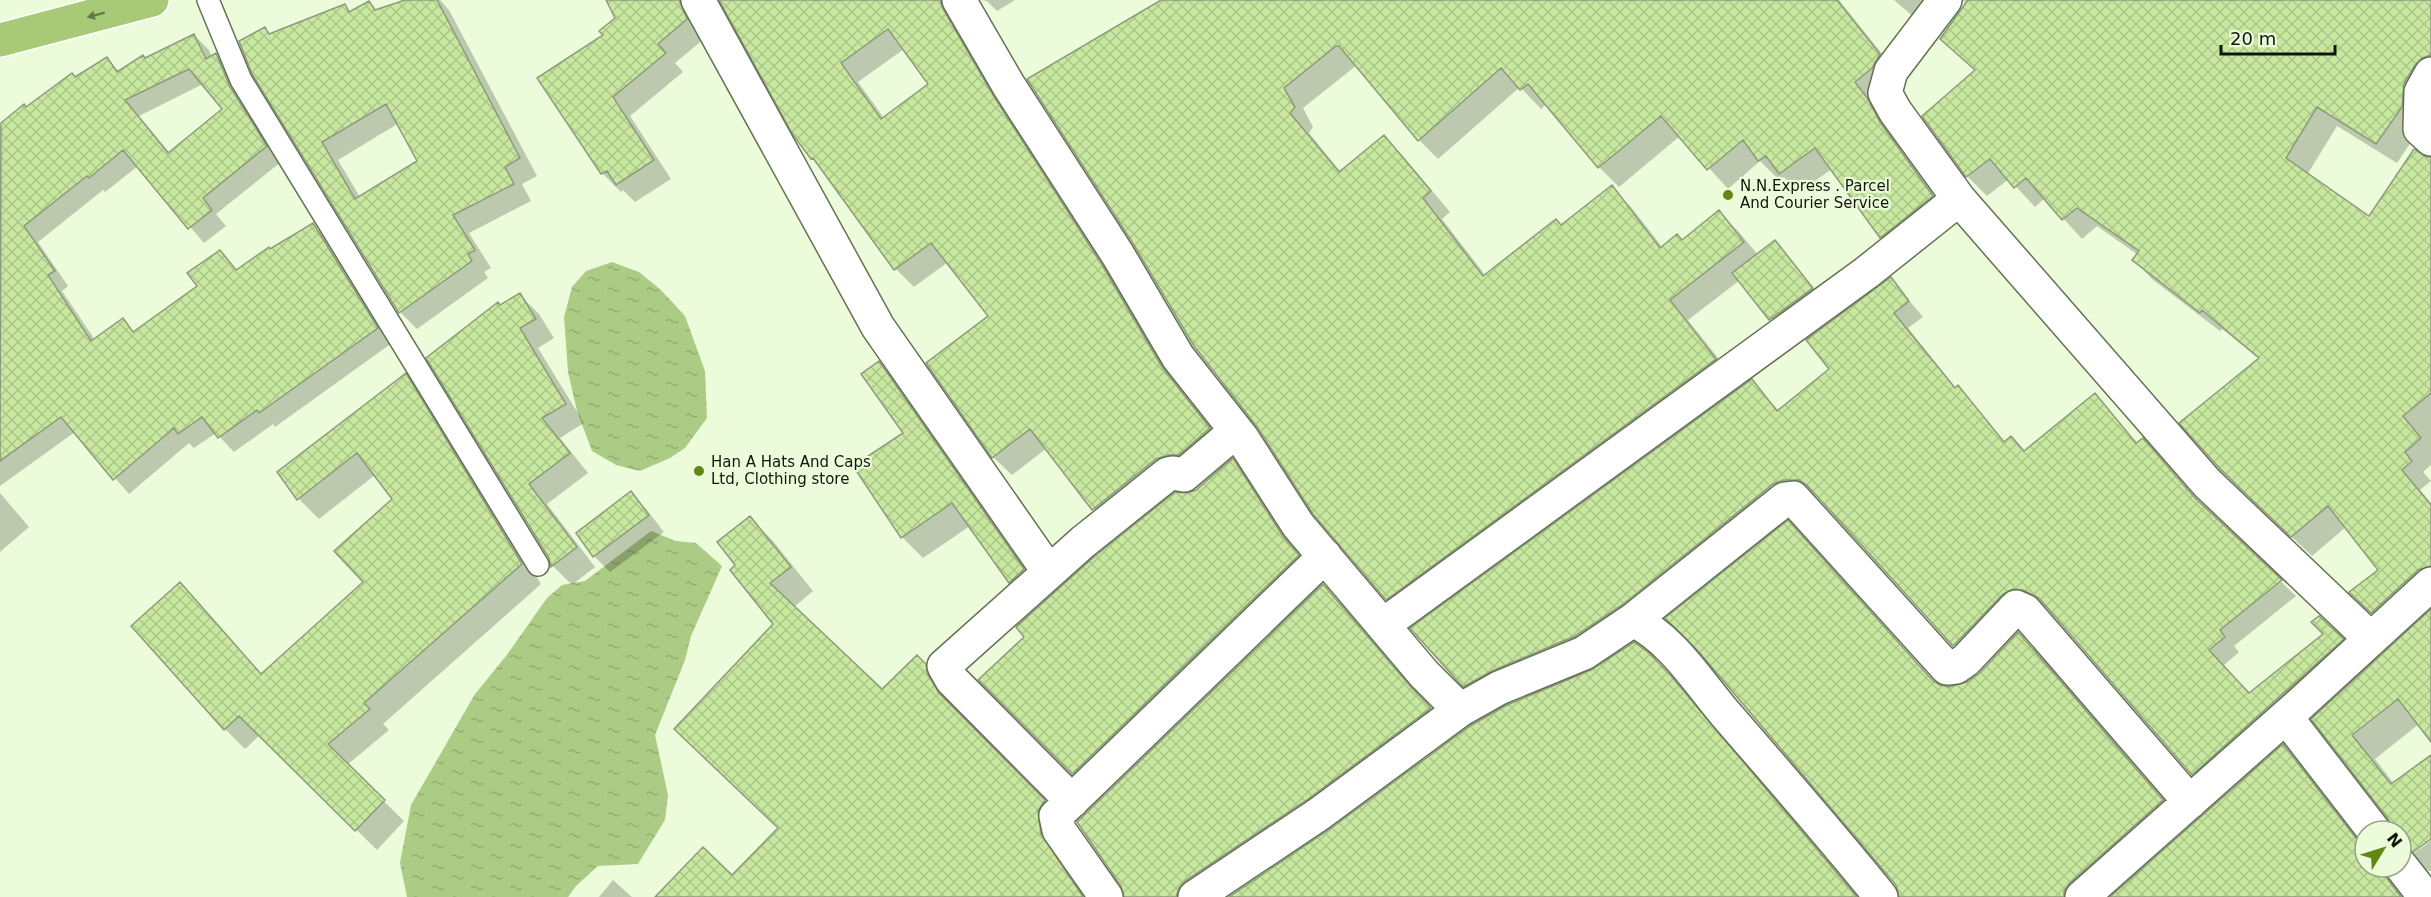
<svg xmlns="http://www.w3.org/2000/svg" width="2431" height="897" font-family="'DejaVu Sans',sans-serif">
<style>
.water{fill:url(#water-ripples)}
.shadow{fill:#0003;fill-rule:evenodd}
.building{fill:url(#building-cross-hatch);stroke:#8d9b7d;stroke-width:1.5;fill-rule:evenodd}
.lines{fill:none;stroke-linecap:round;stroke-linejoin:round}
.service-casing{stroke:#647154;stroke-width:24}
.minor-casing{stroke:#647154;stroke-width:36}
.trunk-casing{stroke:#fff;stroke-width:36}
.service{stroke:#fff;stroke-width:21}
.minor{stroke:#fff;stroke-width:33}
.trunk{stroke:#a8ca77;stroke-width:33}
.oneway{fill:#647946}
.poi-dot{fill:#608813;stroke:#ecfcdb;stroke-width:2}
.labels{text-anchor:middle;stroke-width:4.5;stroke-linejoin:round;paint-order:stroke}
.poi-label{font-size:15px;fill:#11160b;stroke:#ecfcdb;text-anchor:start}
</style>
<defs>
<pattern id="water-ripples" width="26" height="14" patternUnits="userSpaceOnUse" patternTransform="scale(1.5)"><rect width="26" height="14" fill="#accb85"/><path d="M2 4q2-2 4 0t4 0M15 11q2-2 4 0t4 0" fill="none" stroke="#93ae72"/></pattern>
<pattern id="building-cross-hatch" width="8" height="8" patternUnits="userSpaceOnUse" patternTransform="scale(1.5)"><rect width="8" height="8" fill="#c8e8a0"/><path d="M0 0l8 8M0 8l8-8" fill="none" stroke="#abc688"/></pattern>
</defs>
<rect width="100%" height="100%" fill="#ecfcdb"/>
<!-- water -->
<path class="water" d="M612,262l27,10 22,18 24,26 20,55 2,47 -22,30 -15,10 -30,13 -24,-6 -24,-14 -15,-40 -9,-39 -4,-55 8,-30 14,-16z
M651,531l25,10 20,2 26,23 -31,70 -6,24 -30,75 13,60 -3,25 -27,44 -40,2 -22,20 -8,11h-161l-7,-34 11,-58 64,-111 31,-38 41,-58 15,-13 23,-4z"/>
<!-- shadow -->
<path class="shadow" d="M410,0h30l9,10 88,166 -15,8 9,17 -62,32 22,35 -7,4 4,6 -71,51 -17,-17 -135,-283 6,6 73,-29 7,7 18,-10 8,8zM399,123l20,38 -59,36 -22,-37z
M608,0h105l-8,38 -30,25 8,9 -53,44 41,63 -36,23 -12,-12 -2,2 -19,-19 3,-137 12,-18z
M721,0h253l146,285 60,102 48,60 -116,81 -18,-19 -47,-61 -35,27 -19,-18 -65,-93 62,-47 -42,-55 -34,25 -18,-18 -101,-135zM904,49l26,36 -46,33 -26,-36z
M982,0h33l-18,11 -10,-10z
M1164,0h675l60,75 -7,13 60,128 -52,41 -19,-20 -49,-68 -33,23 -15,-15 -5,3 -19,-19 -32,28 -48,-53 -61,51 -20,-20 -53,-63 -5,5 -21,-22 -82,72 -19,-19 -62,-75 -54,43 10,19 -4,6 32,39 43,-35 19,19 47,56 -8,7 44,57 76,-49 49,-40 20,20 32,41 19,-7 37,-29 20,20 19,23 17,-13 50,60 -42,30 -43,-52 -52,40 47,59 -328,239 -20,-19z
M1894,0h537v90l-10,37 -24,36 -60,-37 -30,49 63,43 56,-59h5v306l-8,7 8,9 -11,9 11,13v93l-39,36 -21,-20 9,-42 -34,-43 -34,29 -70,-66 17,-131 -37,-30 -2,2 -67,-51 -19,-20 4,-5 -41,-29 -15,13 -37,-41 -10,9 -26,-28 -22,17 -20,-20 -43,-60 52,-45 -35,-32 20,-27 4,-11 -8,1 -26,30z
M194,35l15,15 3,7 4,-2 15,15 50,92 -65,52 10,12 -22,17 -66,-77 -33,26 -2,-2 -65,52 30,44 -6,5 33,49 28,-20 12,13 64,-47 20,-34 19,19 75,-46 15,15 64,103 -117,84 -2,-3 -39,28 -18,-19 -22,15 -5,-5 -60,51 -54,-62 -75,54v-360l24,-20 2,3 81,-50 13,13zM203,84l21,25 -54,44 -31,-37z
M1891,279l32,38 -15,11 48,60 17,15 32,40 6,-5 14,14 70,-57 43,49 20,11 47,54 91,87 -62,50 5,6 -16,14 27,29 92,-55 15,15 -149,134 -156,-178 -12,-7 -71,56 -153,-165h-17l-162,125 -157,81 -16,-15 288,-305 27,30 52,-42z
M520,295l19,19 15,24 -16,10 46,75 -24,15 28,35 -41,31 48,63 -23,18 -19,-19 -3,-8 -122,-200z
M879,363l21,21 144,207 -14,12 -20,-21 -40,-56 -47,32 -21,-21 3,-104z
M406,375l20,21 115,188 -158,140 6,6 -42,35 57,56 -27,29 -117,-115 -15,14 -20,-20 -45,-145 82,91 103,-93 29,-83 -19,-24 -56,44 -20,-20z
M1233,460l15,16 50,77 15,19 -224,217 -109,-109 209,-185 8,-4z
M0,493l29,34 -29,25z
M631,493l16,17 17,22 -54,40 -16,-16z
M750,518l23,23 40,50 -19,16 88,84 35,-34 24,24 21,38 106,106 21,72h-432l75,-20 48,-48 -5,-205 -38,-59z
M1788,523l151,164 10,1 18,-4 14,-10 37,-40 24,24 144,166 -82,73h-203z
M1323,586l24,23 86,103 -213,185h-94z
M2431,611v129l-12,-16 -44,35 19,25 37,-27v80l-17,12v4l17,-12v30l-8,-1 -16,27h-294l170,-151 24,24 58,75v22h36v-36h-7l-4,-12 -77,-100z
M1648,654l47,48 164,195h-628z
M613,880l19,17h-33z"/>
<!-- building -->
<path class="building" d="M405,0h32l83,158 -15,9 9,17 -61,31 22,35 -7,4 4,7 -73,52 -147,-239 -13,-33 26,-14 4,7 76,-30 4,8 20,-11 6,9zM386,104l31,57 -62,38 -33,-57z
M606,0h73l8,19 -29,25 8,9 -53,44 41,63 -38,25 -9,-14 -6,3 -64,-96 66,-43 -4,-4 16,-13z
M719,0h221l3,9 50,86 109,170 60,102 48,61 -31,27h-10l-13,4 -64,51 -62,-81 -38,29 -66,-95 62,-47 -57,-73 -37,27 -81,-112 -2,1 -18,-24zM888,29l40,55 -47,35 -40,-56z
M1161,0h676l43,54 -8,14 -17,14 13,17 12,23 53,74 -53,42 -65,-90 -36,26 -13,-18 -8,5 -15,-21 -36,30 -46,-54 -63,52 -70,-84 -8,6 -19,-22 -83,73 -79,-95h-3l-52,42 11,19 -5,6 49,59 45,-37 47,56 -8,7 60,78 73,-57 5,6 51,-40 48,63 17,-14 5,6 37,-30 25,32 -74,58 46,59 -330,241 -73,-86 -55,-86 -64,-82 -60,-101 -107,-166z
M1968,0h463v55l-9,3 -7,7 -11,18 -2,24 -26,37 -59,-37 -31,51 83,58 45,-67 12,8h5v236l-28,23 18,22 -16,14 7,9 -10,9 29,35v61l-13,4 -47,43 -22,-21 29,-22 -50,-64 -37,31 -70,-67 -42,-47 80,-65 -57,-48 -2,3 -68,-53 7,-9 -62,-43 -15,12 -36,-42 -12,10 -24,-29 -24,18 -44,-61 53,-46 -35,-31z
M194,34l12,25 10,-6 14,34 37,59 -64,52 9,12 -24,19 -65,-79 -34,28 -2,-2 -63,50 31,45 -7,4 43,66 32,-23 10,14 64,-46 -10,-13 33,-23 16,20 33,-23 1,2 43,-26 65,105 -119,85 -2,-3 -39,28 -16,-21 -24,17 -4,-6 -61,52 -52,-63 -61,44 1,-338 23,-19 2,3 46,-34 3,4 32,-20 10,15 26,-17 2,3zM189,69l33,40 -54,44 -43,-53z
M1775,240l38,48 -44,32 -37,-47z
M1891,277l18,24 -15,12 61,75 3,-3 46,57 7,-6 13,15 71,-58 41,50 7,-5 51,59 88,83 -62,50 5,7 -16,13 40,43 74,-59 -12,-12 8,-6 25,23 -152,136 -153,-177 -16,-8 -10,-1 -10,5 -50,52 -146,-161 -8,-5h-16l-10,4 -151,121 -47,31 -83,35 -29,16 -53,-59 342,-249 25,32 52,-42 -23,-29z
M520,293l16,26 -16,9 46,76 -24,14 28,35 -41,31 48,63 -26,20 -2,-9 -123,-200 72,-56 2,3z
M879,361l145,208 -15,14 -57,-80 -51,35 -48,-72 50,-33 -42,-59z
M406,373l116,191 -158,139 6,6 -42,35 57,56 -30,31 -116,-115 -15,14 -93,-104 49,-44 81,92 102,-92 -29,-31 58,-52 -35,-46 -60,47 -20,-28z
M1233,458l49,77 17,20 -227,219 -94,-94 46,-43 -8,-10 79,-71 80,-64 13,1 8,-3z
M631,491l18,24 -56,42 -17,-24z
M750,516l41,51 -21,16 112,106 35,-34 9,9 2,11 11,18 106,107 -7,11 3,23 42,63h-428l48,-50 29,28 46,-47 -104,-99 99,-105 -43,-54 5,-5 -18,-23z
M1788,520l145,161 7,4 9,2 18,-5 13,-9 38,-41 145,168 -93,83 -6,8v6h-165l-3,-12 -38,-45 -159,-188 -34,-34z
M1323,584l87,102 21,22 -123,91 -123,82 -6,7 -3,9h-52l-3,-11 -44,-64z
M2431,609v133l-33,-43 -46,36 39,49 40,-29v84l-18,13 -12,-4v-17h-9l-3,-11 -78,-101z
M1634,642l15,11 22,23 186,221h-628l101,-68 140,-103 37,-21 84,-35z
M2283,744l76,98 6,5v20h18l3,10 15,20h-291z"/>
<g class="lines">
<!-- service casing -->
<g class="service-casing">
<path id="service" d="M208,0l33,80 297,485"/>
</g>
<!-- minor casing -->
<g class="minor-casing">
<path id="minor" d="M698,0l180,327 171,245
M959,0l50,86 109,169 60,102 64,81 56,87 126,149 36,36
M1945,0l-54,71 -6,22 10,18 64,88 248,284 164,156
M2431,74l-10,18 -1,37 11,10
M1633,620l152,-121 8,-1 154,170 9,-1 10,-7 50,-53 9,4 165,191
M1383,625l483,-352 93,-74
M2286,717l88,114
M1072,801l-120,-121 -8,-14 139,-124 85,-68 5,-1 11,2 52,-44
M2401,866l24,31
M1106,897l-47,-67 -3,-14 269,-260
M1195,897l124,-83 141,-104 39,-22 85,-35 49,-33c41,20 67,65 96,98 51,59 103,118 152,179
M2082,897l217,-192 132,-121"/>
</g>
<!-- trunk casing -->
<g class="trunk-casing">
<path id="trunk" d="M0,40l152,-40"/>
</g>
<!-- service -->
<use href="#service" class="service"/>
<!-- minor -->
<use href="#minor" class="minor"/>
<!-- trunk -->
<use href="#trunk" class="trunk"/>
</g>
<!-- one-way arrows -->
<defs><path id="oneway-solid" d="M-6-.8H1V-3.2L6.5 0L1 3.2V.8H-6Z" transform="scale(1.5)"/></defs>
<use class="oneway" href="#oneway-solid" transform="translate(96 15) rotate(165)"/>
<!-- markers -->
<g class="poi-dot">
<circle cx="1728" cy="195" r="6"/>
<circle cx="699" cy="471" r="6"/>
</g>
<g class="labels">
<!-- poi labels -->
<g class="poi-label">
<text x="1740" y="191">N.N.Express . Parcel<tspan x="1740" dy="17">And Courier Service</tspan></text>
<text x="711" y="467">Han A Hats And Caps<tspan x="711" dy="17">Ltd, Clothing store</tspan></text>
</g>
</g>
<!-- north arrow -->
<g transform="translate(2383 849) rotate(52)"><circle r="28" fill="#ecfcdb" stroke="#94a088" stroke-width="1.5"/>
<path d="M0-4.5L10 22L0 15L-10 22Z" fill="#608813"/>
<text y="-9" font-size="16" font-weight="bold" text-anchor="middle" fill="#11160b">N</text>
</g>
<!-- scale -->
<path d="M2221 45v9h114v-9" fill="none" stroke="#11160b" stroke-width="3"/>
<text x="2230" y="45" font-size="18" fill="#11160b" stroke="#ecfcdb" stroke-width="4.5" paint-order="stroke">20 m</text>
</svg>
